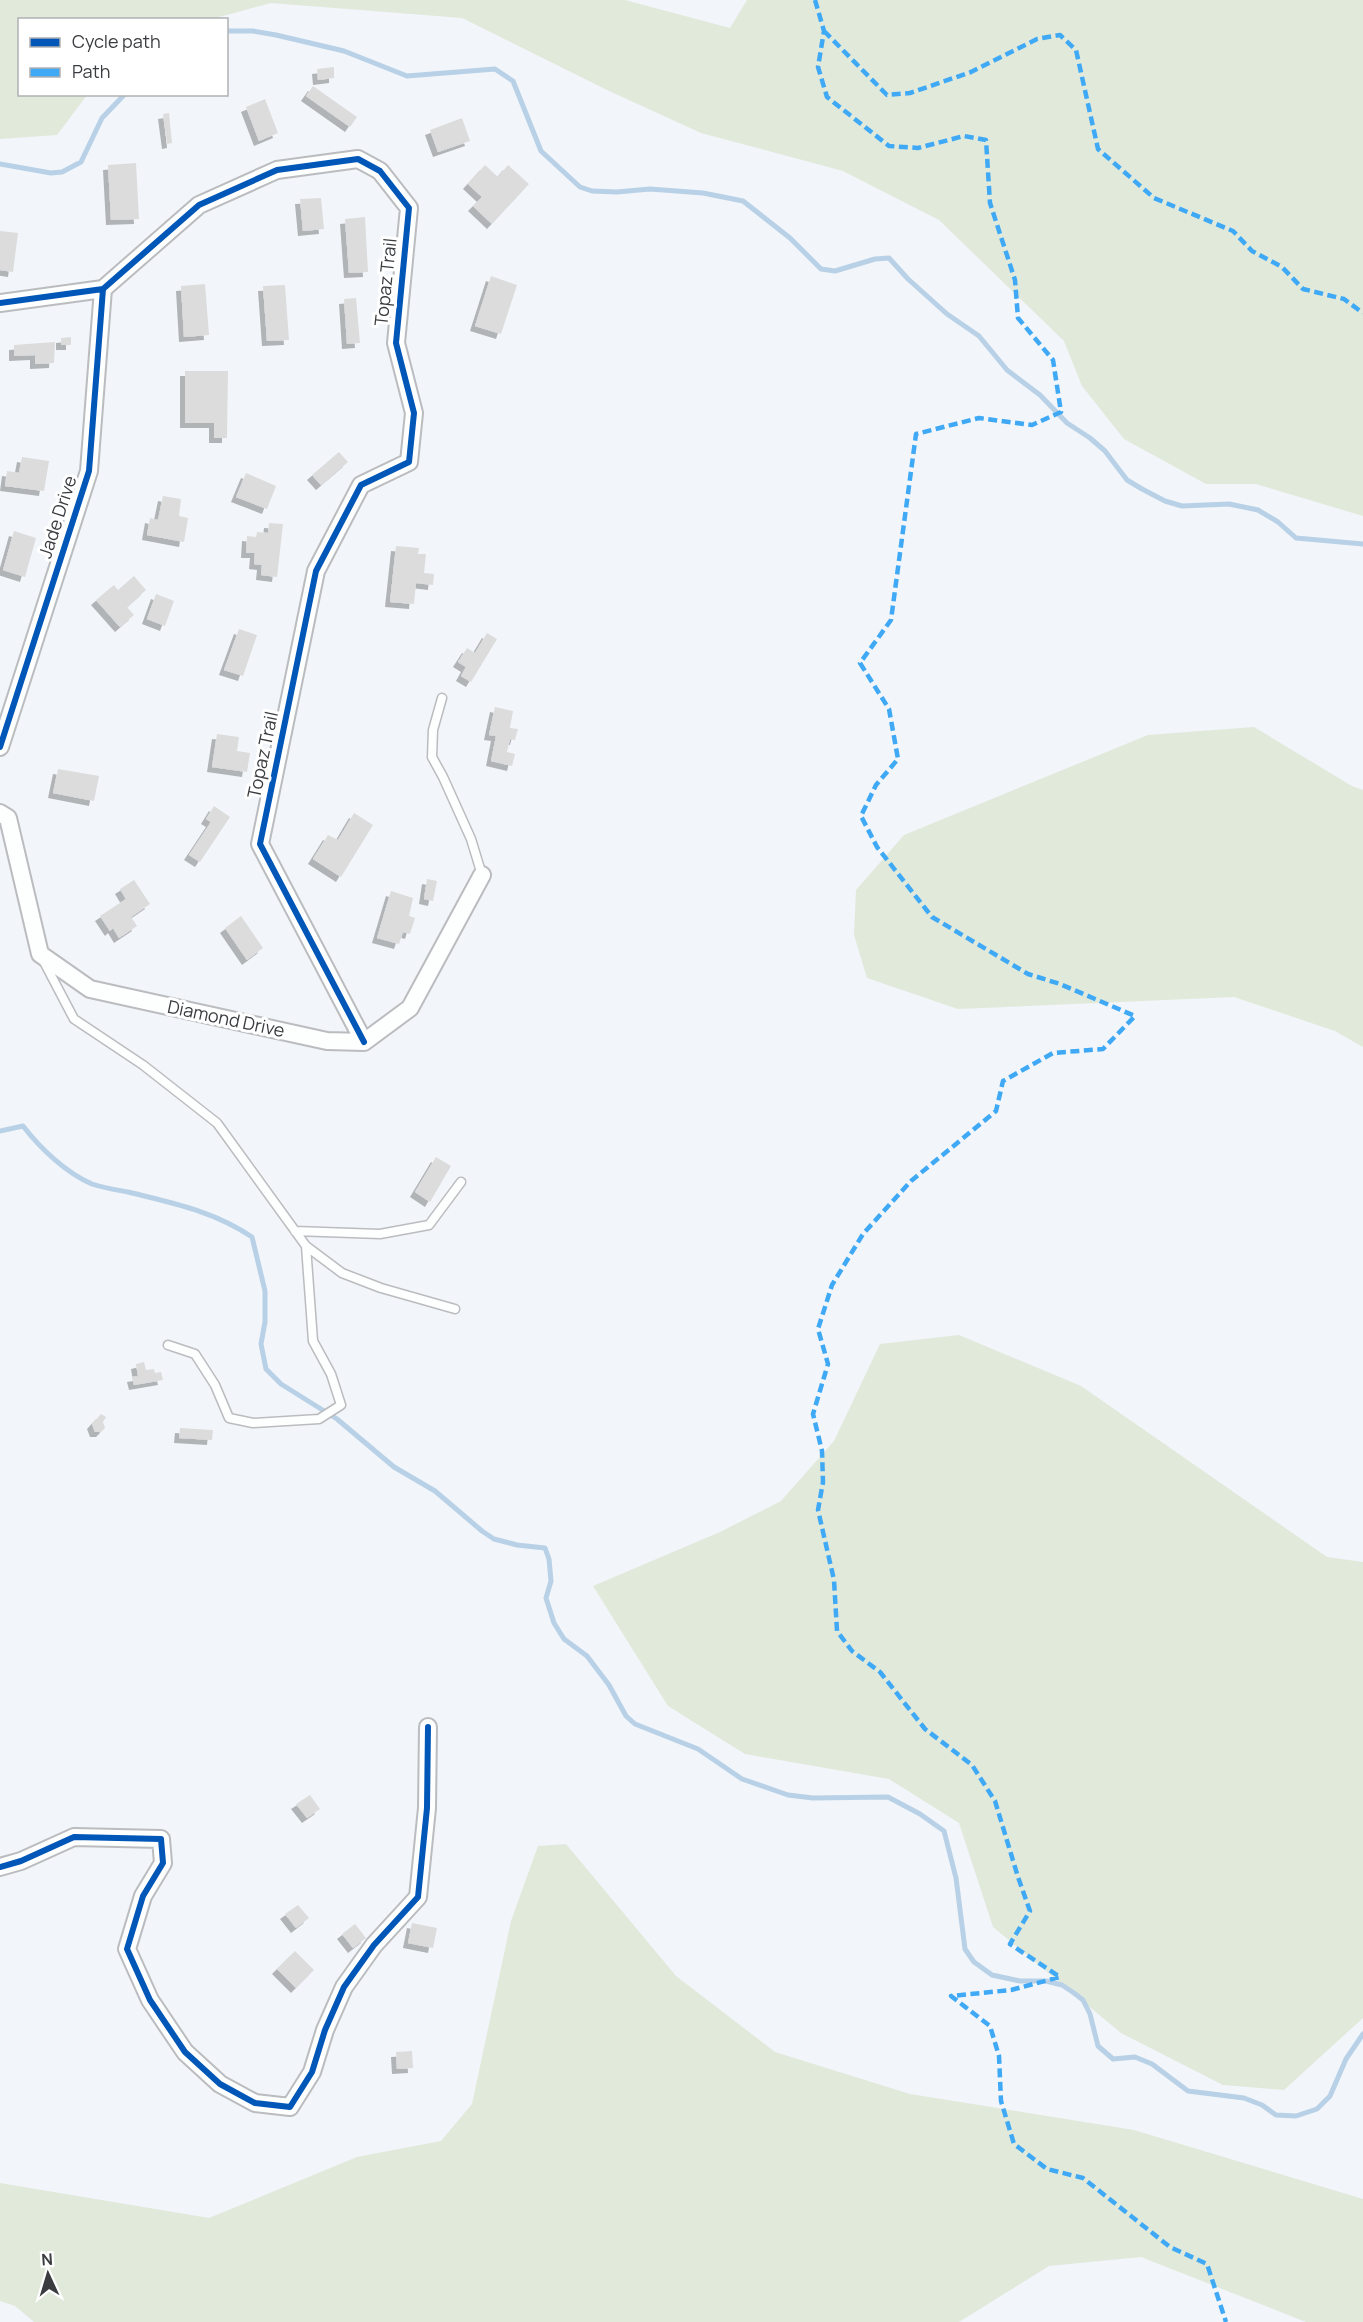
<svg xmlns="http://www.w3.org/2000/svg" width="1363" height="2322" font-family="Manrope,sans-serif">
<style>
.green{fill:#e1e9db}
.lines{fill:none;stroke-linecap:round;stroke-linejoin:round}
.stream{stroke:#b8d1e7;stroke-width:5}
.building{fill:#dcdcdd;filter:url(#shadow)}
.lane-casing{stroke:#babcbf;stroke-width:11}
.street-casing{stroke:#babcbf;stroke-width:20}
.lane{stroke:#fdfefe;stroke-width:8}
.street{stroke:#fdfefe;stroke-width:16}
.quiet{stroke:#3fa9f5;stroke-width:4.5;stroke-dasharray:9 4.5;stroke-linecap:butt}
.cycleway-casing{stroke:#fff;stroke-width:10}
.cycleway{stroke:#0057b8;stroke-width:6}
.labels{text-anchor:middle;stroke-width:6;stroke-linejoin:round;paint-order:stroke}
.street-label{font-size:18px;fill:#3a3c3f;stroke:#fff}
</style>
<defs>
<filter id="shadow"><feDropShadow dx="-5" dy="5" stdDeviation="0" flood-color="#0004"/></filter>
</defs>
<rect width="100%" height="100%" fill="#f2f5f9"/>
<!-- green -->
<path class="green" d="M0,0h625l105,28 17,-28h616v516l-107,-32h-50l-82,-45 -42,-53 -18,-45 -125,-121 -96,-49 -142,-38 -94,-43 -145,-72 -191,-15 -59,16 -192,1v74l67,1 -30,40 -57,4z
M1254,727l98,59 11,4v257l-28,-16 -101,-34 -276,12 -91,-31 -13,-43 2,-45 48,-55 244,-100z
M959,1335l122,51 246,171 36,5v456l-79,72 -61,-5 -102,-52 -128,-106 -34,-104 -70,-44 -144,-25 -77,-48 -75,-120 127,-54 61,-31 53,-60 46,-97z
M566,1844l110,132 99,76 135,42 224,36 229,69v123h-57l-165,-65 -92,9 -90,56h-925l-19,-16 -15,-5v-118l209,35 148,-61 84,-16 31,-37 39,-183 27,-75z"/>
<g class="lines">
<!-- stream -->
<path class="stream" d="M226,31h27l23,4 68,16 63,25 88,-7 18,12 28,70 39,36 12,4 25,1 33,-3 53,4 40,8 47,37 31,31 14,2 40,-12 14,-1 19,21 39,35 32,22 28,34 33,25 27,28 23,15 15,13 22,29 15,9 23,12 17,5 47,-2 29,6 20,12 18,16 67,6
M0,164l51,9 11,-1 19,-10 21,-44 23,-24
M0,1131l23,-5c17,22 43,47 69,58 12,4 25,6 36,8 44,11 86,19 124,45l13,54v31l-4,22 5,25 15,15 56,35 57,48 41,24 47,40 12,8 23,6 28,3 4,11 2,22 -5,17 8,25 10,16 23,17 22,29 17,31 9,8 63,25 44,30 46,16 25,3 75,-1 32,17 24,17 12,47 9,71 9,13 18,13 28,6h26l16,4 12,8 9,7 7,14 8,32 15,13 22,-2 17,7 36,27 56,7 18,7 14,10 20,1 21,-7 13,-13 16,-37 17,-25"/>
</g>
<!-- building -->
<path class="building" d="M334,67v11l-16,2 -1,-11z
M313,86l44,31 -7,10 -44,-31z
M265,99l13,34 -19,8 -13,-34z
M169,113l3,30 -5,1 -4,-30z
M462,118l8,23 -32,11 -8,-22z
M136,163l3,56 -28,1 -3,-55z
M485,165l13,12 10,-12 21,19 -37,40 -19,-18 9,-9 -14,-13z
M321,198l3,31 -21,2 -3,-32z
M365,217l3,55 -19,1 -4,-54z
M0,231l18,2 -5,39 -13,-2z
M491,276l26,9 -16,49 -26,-8z
M205,284l4,51 -25,2 -3,-51z
M285,285l4,55 -22,1 -4,-55z
M356,298l4,45 -13,1 -3,-45z
M71,337v8h-10v-7z
M55,342l-1,21 -19,1v-9l-21,1v-11z
M185,371h43l-1,67h-13v-15h-29z
M339,452l9,10 -27,23 -9,-10z
M22,457l27,4 -5,30 -39,-5 2,-15 12,2z
M246,473l30,13 -9,23 -31,-12z
M163,496l18,3 -2,17 9,2 -4,24 -37,-7 3,-17 8,2z
M269,523l14,1 -6,53 -16,-2 1,-10 -8,-1 1,-11h-9l1,-17 9,1 1,-5 11,1z
M14,531l22,7 -11,39 -22,-7z
M396,546l23,2 -1,6h8l-2,19 10,1 -1,11 -17,-2 -2,21 -24,-2z
M134,576l12,14 -19,17 7,8 -14,12 -24,-27 18,-15 4,5z
M156,594l18,7 -9,25 -18,-7z
M239,629l18,6 -14,41 -19,-6z
M487,633l10,6 -26,43 -10,-6 5,-9 -8,-5 9,-14 8,5z
M495,707l18,4 -3,17 8,1 -3,11 -5,-1 -3,13 8,2 -3,12 -21,-5 5,-25 -7,-1z
M217,734l22,3 -2,14 13,2 -3,19 -35,-5z
M58,769l41,7 -5,25 -41,-8z
M214,806l16,11 -30,45 -11,-7 22,-33 -5,-3z
M354,813l19,12 -32,52 -28,-18 15,-24 10,5z
M427,879l10,2 -4,20 -9,-2z
M134,880l16,24 -19,13 6,9 -18,12 -6,-10 -3,3 -10,-15 26,-17 -6,-10z
M391,891l22,7 -4,18 6,2 -5,16 -7,-2 -4,12 -22,-6z
M241,916l22,32 -16,12 -22,-32z
M436,1157l15,9 -21,36 -15,-10z
M144,1362l2,8 8,-1 1,4 6,-1 2,8 -29,5 -2,-8 6,-1 -2,-12z
M101,1414l5,3 -3,5 2,6 -4,4h-6l-3,-8z
M180,1428l33,2 -1,10 -33,-2z
M310,1795l10,14 -13,9 -11,-14z
M298,1905l11,13 -13,10 -11,-14z
M412,1923l25,5 -4,20 -25,-5z
M355,1924l11,14 -13,10 -11,-14z
M295,1951l19,19 -18,18 -19,-19z
M412,2051l1,17 -16,1 -1,-17z"/>
<g class="lines">
<!-- lane casing -->
<g class="lane-casing">
<path id="lane" d="M442,698l-9,32 -1,27 11,20 28,62 11,36
M43,960l31,59 69,46 74,58 89,123 36,27 39,15 74,21
M295,1231l85,3 49,-9 32,-43
M168,1345l27,9 20,31 14,33 24,5 66,-4 22,-14 -10,-31 -18,-33 -7,-95"/>
</g>
<!-- street casing -->
<g class="street-casing">
<path id="street" d="M0,303l103,-14 96,-84 78,-35 81,-11 22,12 29,37 -13,135 18,70 -5,49 -48,23 -45,86 -56,273 104,198
M0,747l89,-276 14,-182
M0,813l8,5 32,136 50,35 237,52 37,1 46,-34 72,-133
M0,1867l21,-6 53,-24 87,2 2,24 -20,33 -16,53 23,51 35,52 35,32 35,19 35,4 22,-35 13,-42 19,-43 30,-42 44,-48 9,-89 1,-81"/>
</g>
<!-- lane -->
<use href="#lane" class="lane"/>
<!-- street -->
<use href="#street" class="street"/>
<!-- quiet -->
<path class="quiet" d="M815,0l9,31 -6,36 9,30 62,49 29,2 46,-12 22,4 4,63 25,77 3,38 35,42 8,52 -29,13 -53,-7 -63,16 -25,186 -31,43 29,46 9,50 -22,26 -15,31 16,31 55,70 96,57 32,10 75,32 -32,33 -50,4 -50,28 -7,30 -85,70 -48,53 -31,51 -14,44 10,35 -15,50 9,37 1,31 -5,28 16,70 3,51 15,20 28,21 45,57 47,36 23,36 23,76 12,34 -20,33 50,33 -49,13 -60,6 39,30 9,30 2,45 13,43 33,25 36,9 87,69 37,17 19,58
M824,31l63,64 23,-2 61,-21 66,-33 23,-4 16,15 22,99 56,49 79,33 19,20 30,16 21,22 41,10 19,14"/>
<!-- cycleway casing -->
<g class="cycleway-casing">
<path id="cycleway" d="M0,303l103,-14 96,-84 78,-35 81,-11 22,12 29,37 -13,135 18,70 -5,49 -48,23 -45,86 -56,273 104,198
M0,747l89,-276 14,-182
M0,1867l21,-6 53,-24 87,2 2,24 -20,33 -16,53 23,51 35,52 35,32 35,19 35,4 22,-35 13,-42 19,-43 30,-42 44,-48 9,-89 1,-81"/>
</g>
<!-- cycleway -->
<use href="#cycleway" class="cycleway"/>
</g>
<g class="labels">
<!-- street labels -->
<g class="street-label">
<text transform="translate(386 282) rotate(-84)" y="6">Topaz Trail</text>
<text transform="translate(58 517) rotate(-72)" y="6">Jade Drive</text>
<text transform="translate(263 755) rotate(-78)" y="6">Topaz Trail</text>
<text transform="translate(226 1019) rotate(12)" y="6">Diamond Drive</text>
</g>
</g>
<!-- legend -->
<rect x="18" y="18" width="210" height="78" fill="#ffffff" stroke="#b0b1b2" stroke-width="1.5"/>
<rect x="30" y="38" width="30" height="9" fill="#0057b8" stroke="#b0b1b2" stroke-width="1.5"/>
<text x="72" y="48" font-size="18" fill="#3a3c3f">Cycle path</text>
<rect x="30" y="68" width="30" height="9" fill="#3fa9f5" stroke="#b0b1b2" stroke-width="1.5"/>
<text x="72" y="78" font-size="18" fill="#3a3c3f">Path</text>
<!-- north arrow -->
<g transform="translate(48 2274) rotate(356)" stroke="#ffffff" stroke-width="4.5" paint-order="stroke">
<path d="M0-4.5L10 22L0 15L-10 22Z" fill="#3a3c3f"/>
<text y="-9" font-size="16" font-weight="bold" text-anchor="middle" fill="#3a3c3f">N</text>
</g>
</svg>
